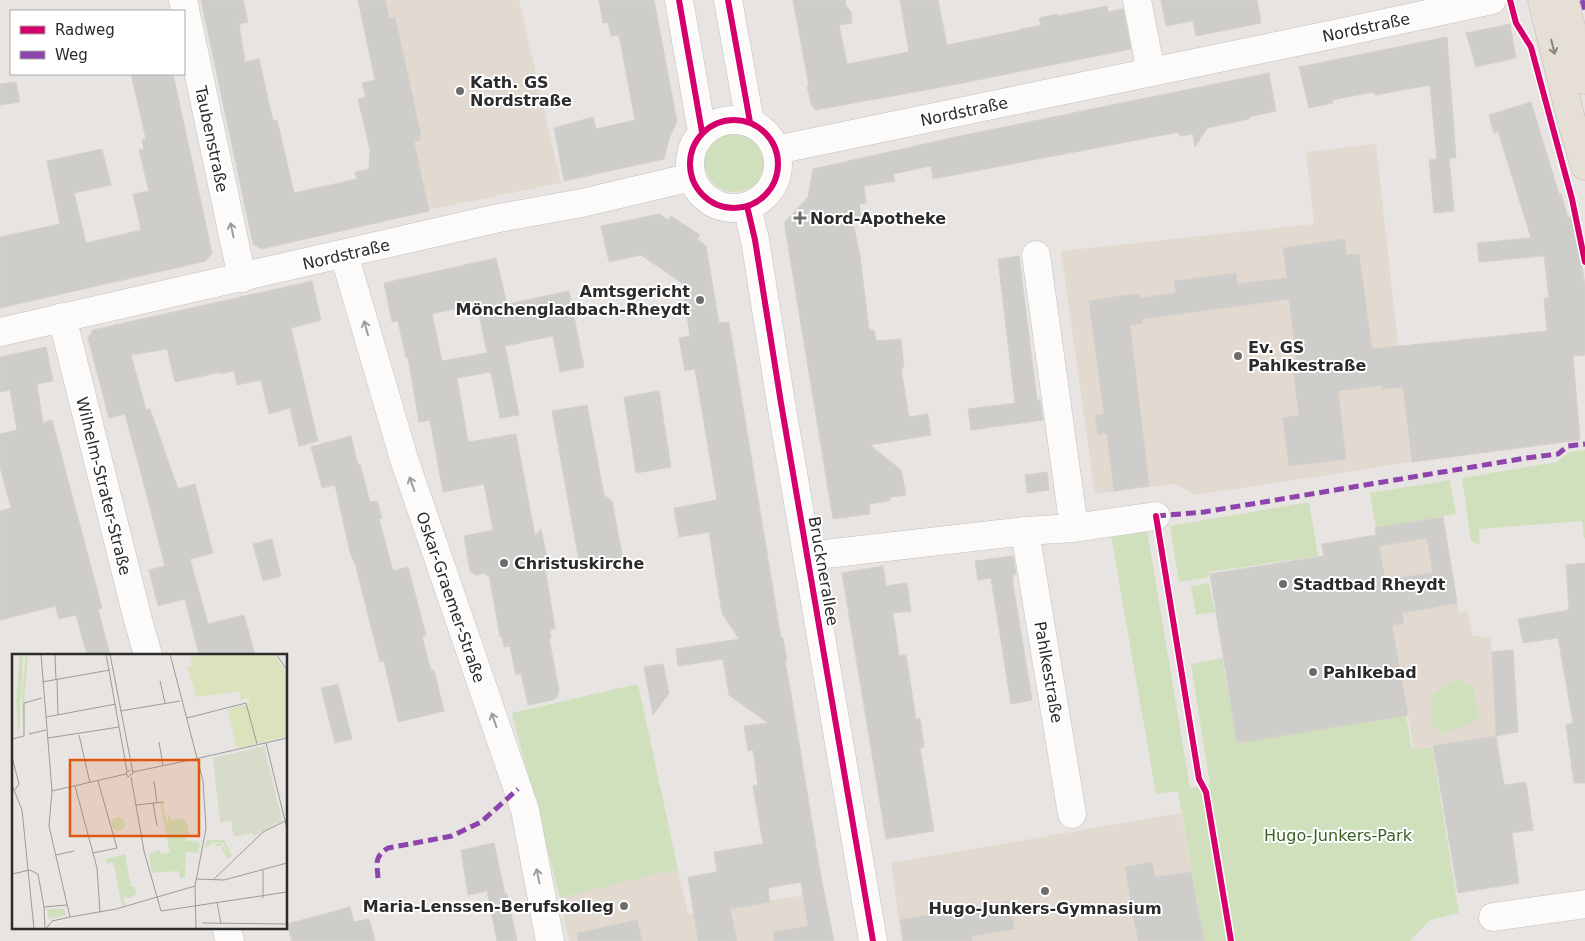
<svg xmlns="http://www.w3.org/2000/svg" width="1585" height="941" font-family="'DejaVu Sans',sans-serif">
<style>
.education{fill:#e2dad0}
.green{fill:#d0e0bd}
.building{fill:#cfcdca;stroke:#d3d0cd;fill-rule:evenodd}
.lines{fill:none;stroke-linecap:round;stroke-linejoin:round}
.minor-casing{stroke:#c1c0c0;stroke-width:29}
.major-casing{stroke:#c0bfbe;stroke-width:29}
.minor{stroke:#fcfbfa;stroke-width:28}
.major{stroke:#e5dfd5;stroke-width:28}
.quiet{stroke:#8e44ad;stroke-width:5;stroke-dasharray:10 5;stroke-linecap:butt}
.cycleway-casing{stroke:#fff;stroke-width:9}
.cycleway{stroke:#d6006c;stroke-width:6}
.oneway{stroke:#888580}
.oneway2{stroke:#9e9d9d}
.poi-dot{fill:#6d6c6b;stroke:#fff;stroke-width:2}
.labels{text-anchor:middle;stroke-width:4;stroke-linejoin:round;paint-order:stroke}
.street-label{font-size:16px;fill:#2b2b2b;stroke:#fff}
.poi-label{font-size:16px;font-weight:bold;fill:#2b2b2b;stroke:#fff;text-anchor:start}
.park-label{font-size:16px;fill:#376022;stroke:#fff}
.inset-road{fill:none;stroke:#9c9a98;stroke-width:1}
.view{fill:#df570e;fill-opacity:0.15;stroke:#df570e;stroke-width:2.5}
.inset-edge{fill:none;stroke:#2b2b2b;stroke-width:2.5}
</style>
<rect width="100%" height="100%" fill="#e8e4e1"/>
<!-- education -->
<path class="education" d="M359,0h160l42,183 -155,31z
M1376,144l35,318 -215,33 -21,-11 -80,10 -34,-243 253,-27 -8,-72z
M1443,517l16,95 9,-1 5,25 18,1 5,99 -82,13 -35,-202h-1l-3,-19z
M1181,813l23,128h-302l-11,-78z
M678,869l10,45 137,-22 9,49h-265l-9,-43z"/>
<!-- green -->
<path class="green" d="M704 161a31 31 0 1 1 62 0a31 31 0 1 1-62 0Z
M1585,450v88h-1l-2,-17 -103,8 1,16 -9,-4 -9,-63 95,-16 12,-10z
M1450,480l6,34 -80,14 -6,-35z
M1309,502l9,54 -109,16v5l-30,5 -9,-56z
M1147,530l43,258 20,-3 -19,-121 31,-6 15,85 169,-28 6,34 20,-2 27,166 -29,7 -20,21h-206l-26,-150 -22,3 -45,-258z
M1209,583l6,29 -19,3 -5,-29z
M1457,679l16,7 6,31 -10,8 -28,8 -10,-11 2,-28z
M638,684l40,185 -118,29 -48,-185z"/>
<!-- building -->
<path class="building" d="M201,0h42l5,22 -9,2 6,38 14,-3 14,62 4,-1 17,73 63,-14 -2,-7 14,-3 1,-19 -12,-51 8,-2 -4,-14 13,-3 -17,-80h27l4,18 6,-1 26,119h-2l1,4 -6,2 15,69 -168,38 -8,-5z
M599,0h55l23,122 -7,14 -6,23 -100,22 -10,-53 39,-11 3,12 39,-9 -16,-85 -8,1 -3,-14 -5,1z
M793,0h52l1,5 5,7 1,11 -13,2 8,39 62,-12 -9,-52h38l9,45 74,-15v-1l20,-4 -2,-7 18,-4v2l50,-10 1,6 15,-3 8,40 -178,36 -138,25 -1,-4 -2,1 -5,-21h2z
M1161,0h96l4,23 -65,13 -3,-15 -27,5z
M1510,24l6,34 -40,9 -10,-34z
M1447,37l9,121h-7l5,53 -20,2 -5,-53 8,-1 -7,-74 -55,10 -1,-3 -42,8 1,3 -24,5 -10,-41z
M1269,73l7,38 -27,6v2l-42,9 -12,19 -2,-13 -13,2 -1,-4 -246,47 -2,-13 -38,8 2,7 -31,5 2,17 -7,1 2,12 -9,2 8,38 9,74h5l2,11 25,-2 3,29h-3l8,49 19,-3 3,21 -61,10 31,25 5,25 -15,2 -2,4 -20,3 1,10 -37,5 -48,-292v-5l23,-25 5,-28 147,-33z
M131,74h42l39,179 -6,8 -206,47v-71l60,-13 -13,-63 55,-12 9,36 -37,8 12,50 55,-13 -8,-36 16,-3 -10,-41 5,-1 -2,-9 4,-1z
M16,82l4,20 -20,3v-21z
M1531,102l28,92h2l7,24 4,-2 5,17 8,53v69l-12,1 7,84 -168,22 -9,-75 -21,2v-4l-44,6 8,68 -57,7 -6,-48 16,-3 -7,-54 5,-1 -8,-61 -147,20 1,4 -13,2 19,161 -35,5 -7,-58 -9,2 -3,-20 9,-1 -15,-113 37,-6 13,-1 1,4 36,-5 -2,-12 62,-8 1,11 50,-6 -4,-30 62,-9 1,16 13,-1 13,95 175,-18 -3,-33h5l-5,-42 -65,6 -2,-19 54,-5 -33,-107 -4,2 -5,-18z
M659,214l9,6 3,-4 29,19 -3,4 9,7 13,77 10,-1 52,316h2l4,23h-2l5,27 32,195 12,58h-60v-9l34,-6 -7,-44 -33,6 2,14 -40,7 7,32h-39l-10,-64 29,-5 -3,-20 49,-8 -10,-58 5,-1 -5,-35 -5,1 -4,-25 24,-3 -39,-28 -6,-36 -45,7 -2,-17 63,-10 -17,-26 -13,-81 -30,5 -5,-29 43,-8 -22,-131 -10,2 -6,-33 11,-2 -8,-53 -41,-28 -32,7 -8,-36z
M1019,256l18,144h3l3,20 -72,10 -3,-21 47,-6 -17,-144z
M496,258l11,46 62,-13 15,76 -24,5 -7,-36 -48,10 14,69 -19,3 -9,-46 -34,6 11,64 48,-8 19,102 6,-7 8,38 -4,1 10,60 -5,1 1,9h-2l10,53 -2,6 -4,3 -25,5 -7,-32 -5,2 -6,-29 -6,1 -2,-10h-2l-11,-62 -2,1 -1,-3 -10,2 -6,-4 -6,-35 29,-6 -9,-46 -41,8 -13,-72 -11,2 -11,-64h-2l-8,-37 -6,1 -8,-39zM477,304l10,49 -45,8 -10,-47z
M312,281l9,39 -30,8 27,113 -19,5 -9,-38 -21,6 -8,-34 -24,5 -3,-14 -13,3v-2l-46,10 -8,-33 -36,6 15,55 4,-1 28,80 17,-5 18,69 -23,6 18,65 36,-9 11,40h-56l-14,-56 -27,7 -9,-36 16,-4 -23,-89 -17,-63 -16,4 -21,-80 5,-8z
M46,347l7,34 -16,3 6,39 9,-3 50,188 -4,1 12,46h-23l-11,-40 -17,4 -4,-13 -55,14v-109l11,-3 -11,-41v-33l17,-4 -7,-40 -10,2v-35z
M659,391l12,76 -35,6 -12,-76z
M587,405l17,90 8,6 12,64 -20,4 -2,-12 -23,4 -27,-150z
M351,436l7,29 2,-1 10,38 7,-1 5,17 -3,1 14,52 15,-4 18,68 -4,1 9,35 3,-1 10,41 -46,11 -14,-61 -4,1 -24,-95 -6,-15 -15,-67 -13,3 -11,-41z
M1047,472l2,18 -22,3 -2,-18z
M1443,517l14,86 -55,10 2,10 -12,2 16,90 -171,28 -27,-169 114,-18 -2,-12 54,-9 -1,-7zM1427,538l6,35 -48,7 -6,-34z
M272,539l9,37 -18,5 -10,-37z
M1013,556l3,18 -3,1v9l19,116 -21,4 -20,-126 -13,2 -3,-19z
M1585,563v220h-11l-8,-58 7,-2 -15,-85 -35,5 -5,-24 51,-9 -3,-45z
M883,566l3,20 21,-3 4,28 -18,2 6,43 7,-1 10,64 4,-1 4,29 -4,1 14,83 -48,8 -44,-266z
M1513,650l5,82 -22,4 -4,-84z
M663,664l6,29 -16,22 -9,-48z
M338,684l14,55 -17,4 -14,-55z
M1496,736l8,49 22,-3 7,48 -21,3 7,50 -61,10 -25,-147z
M494,843l11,51h2l10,47h-20l-10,-50 -19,4 -7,-45z
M1152,862l3,15 36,-5 13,69h-66l-13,-74z
M1009,901l5,28 -42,7v5h-69l-3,-21z
M350,907l4,15 15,-3 6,22h-83l-5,-17z
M637,920l5,21h-64l-1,-8z"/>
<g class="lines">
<!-- minor casing -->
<g class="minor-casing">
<path id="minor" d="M183,0l59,278
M679,0l23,132
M728,0l22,122
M1137,0l14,72
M690 164a44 44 0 1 1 88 0a44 44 0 1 1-88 0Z
M776,150l568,-118 148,-32
M747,206l8,34 26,163 92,538
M344,254l60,205 121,351 25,131
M1036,255l38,273
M62,317l76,303 10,35
M0,332l499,-114 83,-15 110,-26
M1025,531l47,283
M808,556l217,-25 49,-3 82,-12
M1493,917l92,-13
M226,927l4,14"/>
</g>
<!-- major casing -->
<g class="major-casing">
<path id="major" d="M1542,0l30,123 13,43
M1564,0l21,80"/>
</g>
<!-- minor -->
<use href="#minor" class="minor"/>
<!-- major -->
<use href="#major" class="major"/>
<!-- quiet -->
<path class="quiet" d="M1582,0l3,10
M1156,516l48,-4 322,-54 32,-4 10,-8 17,-2
M378,878c-1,-15 -4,-21 10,-30l64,-12 29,-14 37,-33"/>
<!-- cycleway casing -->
<g class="cycleway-casing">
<path id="cycleway" d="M679,0l23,132
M728,0l22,122
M1510,0l6,23 15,24 41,152 13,63
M690 164a44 44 0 1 1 88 0a44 44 0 1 1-88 0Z
M747,206l8,34 26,163 92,538
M1156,516l43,263 7,13 25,149"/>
</g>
<!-- cycleway -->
<use href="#cycleway" class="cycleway"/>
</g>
<!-- one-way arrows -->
<defs><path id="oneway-shaft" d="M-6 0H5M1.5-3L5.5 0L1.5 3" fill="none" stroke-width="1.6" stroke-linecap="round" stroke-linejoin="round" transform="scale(1.25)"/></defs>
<use class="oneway" href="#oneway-shaft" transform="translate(1553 47) rotate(76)"/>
<g class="oneway2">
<use href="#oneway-shaft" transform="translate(232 230) rotate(-102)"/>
<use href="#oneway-shaft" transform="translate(366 328) rotate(-106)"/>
<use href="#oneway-shaft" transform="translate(412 484) rotate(-109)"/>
<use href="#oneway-shaft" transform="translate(494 720) rotate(-109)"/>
<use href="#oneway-shaft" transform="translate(538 876) rotate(-101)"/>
</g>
<!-- markers -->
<g class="poi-dot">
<circle cx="460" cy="91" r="5"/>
<path d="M797.5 210.5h5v5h5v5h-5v5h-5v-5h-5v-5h5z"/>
<circle cx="700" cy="300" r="5"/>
<circle cx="1238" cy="356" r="5"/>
<circle cx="504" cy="563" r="5"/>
<circle cx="1283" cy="584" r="5"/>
<circle cx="1313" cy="672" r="5"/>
<circle cx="1045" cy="891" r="5"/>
<circle cx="624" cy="906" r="5"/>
</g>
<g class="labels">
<!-- street labels -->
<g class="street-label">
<text transform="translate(1366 27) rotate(-12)" y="6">Nordstraße</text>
<text transform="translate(964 111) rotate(-12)" y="6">Nordstraße</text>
<text transform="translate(212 139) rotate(78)" y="6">Taubenstraße</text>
<text transform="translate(346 254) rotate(-13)" y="6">Nordstraße</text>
<text transform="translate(104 486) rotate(76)" y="6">Wilhelm-Strater-Straße</text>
<text transform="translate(824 571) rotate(80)" y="6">Brucknerallee</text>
<text transform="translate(451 597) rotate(71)" y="6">Oskar-Graemer-Straße</text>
<text transform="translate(1049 672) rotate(80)" y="6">Pahlkestraße</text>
</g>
<!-- poi labels -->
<g class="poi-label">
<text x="470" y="88">Kath. GS<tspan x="470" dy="18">Nordstraße</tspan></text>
<text x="810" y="224">Nord-Apotheke</text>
<text x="690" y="297" text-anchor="end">Amtsgericht<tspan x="690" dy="18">Mönchengladbach-Rheydt</tspan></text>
<text x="1248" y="353">Ev. GS<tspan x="1248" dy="18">Pahlkestraße</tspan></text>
<text x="514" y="569">Christuskirche</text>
<text x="1293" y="590">Stadtbad Rheydt</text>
<text x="1323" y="678">Pahlkebad</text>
<text x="614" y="912" text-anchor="end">Maria-Lenssen-Berufskolleg</text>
<text x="1045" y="914" text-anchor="middle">Hugo-Junkers-Gymnasium</text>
</g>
<!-- park labels -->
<g class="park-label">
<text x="1338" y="841">Hugo-Junkers-Park</text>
</g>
</g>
<!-- overview -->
<g transform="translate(12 654)">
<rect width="275" height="275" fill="#e8e4e1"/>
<path d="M8,0h3l-4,82 -3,-36zM14,0h2l-6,72v-35zM151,149l4,21 2,-11 2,7 13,-2 2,3 3,13 -5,7 16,-1 -14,2h14l-2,11 -12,-1 -1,25 -5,1 -1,-7 -27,2 -3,-19 11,-4 1,4 9,-1 -10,-49zM99 170a7 7 0 1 1 14 0a7 7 0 1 1-14 0ZM195,186h17l8,16 -3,3 -1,-4v5l-7,-14h-9l8,-3 7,8 -4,-9 -11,1 -8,6zM113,200l6,33 4,-1 1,8 -8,5 -5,-4 2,10 -3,1 -7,-37 -3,-7 -6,1v-4zM35,255h17l2,6 -17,4z" fill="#d0e0bd"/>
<path d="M252,92l18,75 -28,15 -2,-3 -18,4 -3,-16 -11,1 -7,-64z" fill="#d6dbca"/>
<path d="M191,0h71l13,20v62l-50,12 -9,-39 20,-5 2,-6 -9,2 -2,-8h-4l-38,5 -10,-30 5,-1 -2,-8z" fill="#dae3bc"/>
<path class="inset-road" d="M29,0l11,137 -3,35 21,91M43,0l1,26M94,0l21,117M98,0l23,119 -5,4 -2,-5 5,-2M158,0l33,127 3,47 -11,58 1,43M264,0l11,16M45,25l1,36M148,27l5,22M30,28l68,-12M108,57l60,-10M34,63l70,-13M175,64l59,-15 11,41M17,80l17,-4M67,81l11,48M36,84l71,-11M0,85l12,-3v-33l18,-5M147,88l4,24M254,89l21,86M0,103l7,27 -4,6M183,105l92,-21M121,118l62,-13M119,123l13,74 17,60 126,-19M142,127l3,22M0,131l10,25 12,119M63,132l22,82 3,44M40,137l74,-17M141,149l4,23M124,151l28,-3M81,199l24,-5 -19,-67M44,201l18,-4M251,216v28M0,220l18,-4 8,4 6,33M184,225l28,1 63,-17M201,226l50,-48 24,-12M205,248l4,22M58,263l46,-8 79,-23M190,269l85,1M33,275l-1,-22 23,-2M34,275l6,-8 18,-4"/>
<path class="view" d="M58,106h129v76h-129z"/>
<rect width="275" height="275" class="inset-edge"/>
</g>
<!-- legend -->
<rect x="10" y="10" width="175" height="65" fill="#ffffff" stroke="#aaaaaa"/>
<rect x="20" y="26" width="25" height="8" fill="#d6006c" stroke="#aaaaaa"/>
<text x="55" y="35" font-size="15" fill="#2b2b2b">Radweg</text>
<rect x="20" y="51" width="25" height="8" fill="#8e44ad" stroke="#aaaaaa"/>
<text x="55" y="60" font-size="15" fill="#2b2b2b">Weg</text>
</svg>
